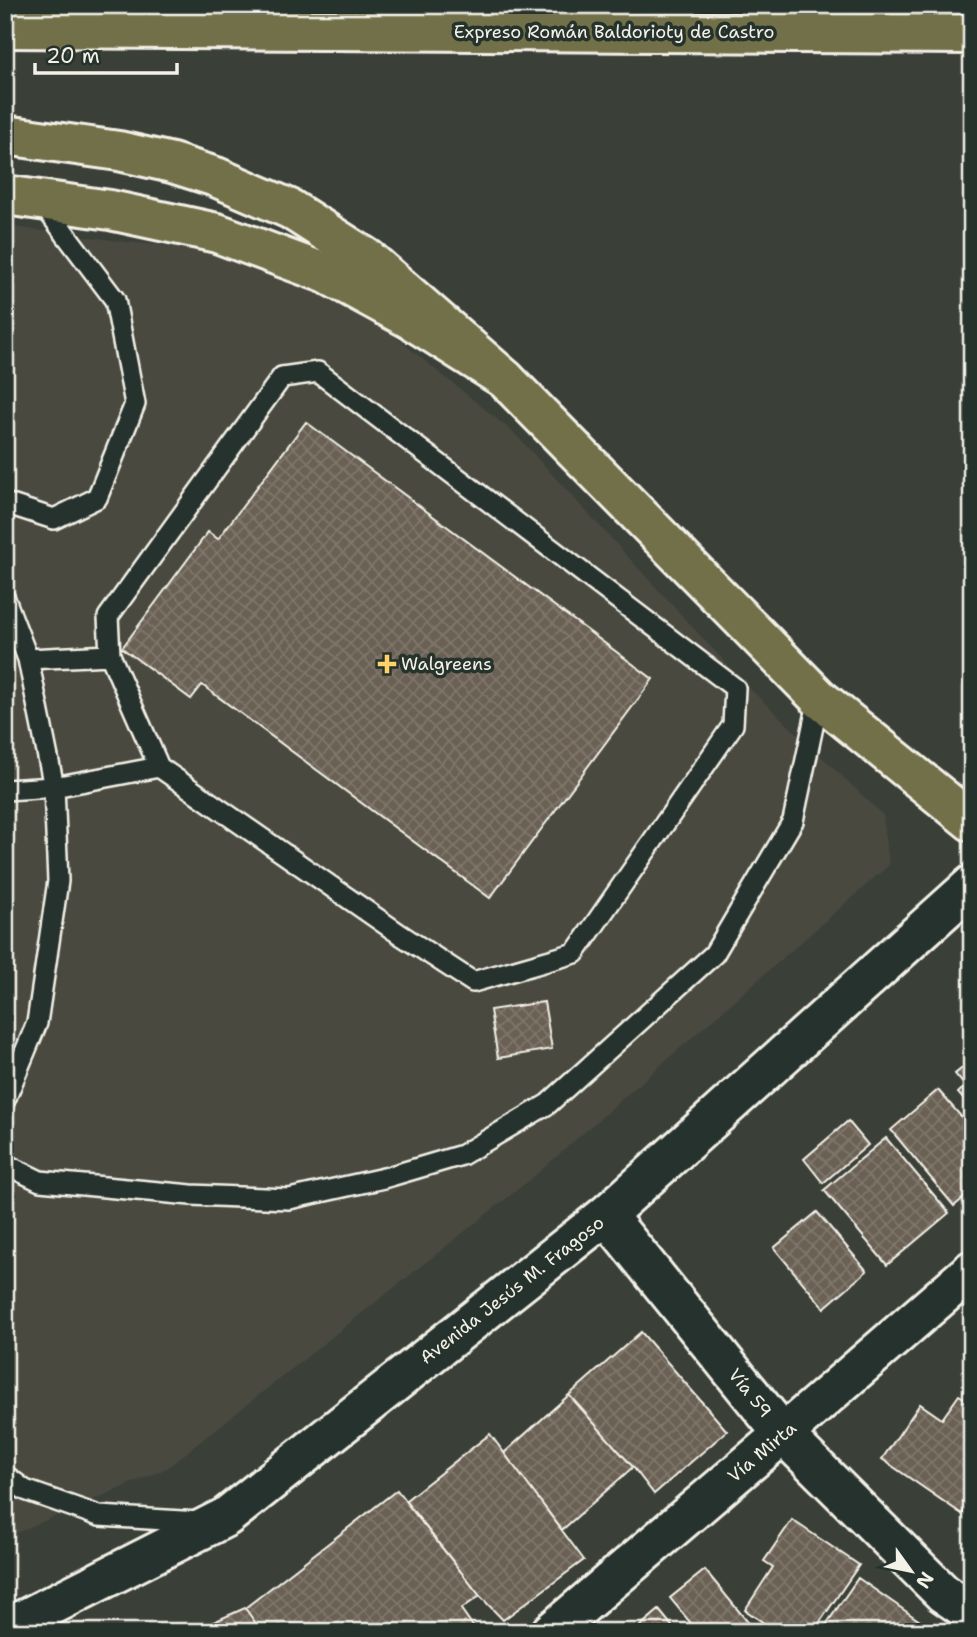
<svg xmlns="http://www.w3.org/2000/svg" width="977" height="1637" font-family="'Shantell Sans',sans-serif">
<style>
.built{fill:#484a40}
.grass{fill:url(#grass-tufts);stroke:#a4b09f;stroke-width:2}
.building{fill:url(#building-cross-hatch);stroke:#f4f1e8;stroke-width:2}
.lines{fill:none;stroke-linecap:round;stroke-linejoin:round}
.lane-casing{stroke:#f4f1e8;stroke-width:24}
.street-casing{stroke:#f4f1e8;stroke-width:44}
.secondary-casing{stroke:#f4f1e8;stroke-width:44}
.primary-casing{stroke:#f4f1e8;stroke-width:44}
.highway-casing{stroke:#f4f1e8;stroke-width:44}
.lane{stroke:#26332d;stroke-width:19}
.street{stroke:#26332d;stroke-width:38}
.secondary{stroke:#26332d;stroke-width:38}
.primary{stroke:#726f4a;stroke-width:38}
.highway{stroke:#726f4a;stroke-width:38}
.poi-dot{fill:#ffd166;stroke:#26332d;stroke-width:2.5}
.labels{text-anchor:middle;stroke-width:7;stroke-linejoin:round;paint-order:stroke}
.street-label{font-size:18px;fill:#f4f1e8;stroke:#26332d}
.poi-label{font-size:18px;fill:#f4f1e8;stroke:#26332d;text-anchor:start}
</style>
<defs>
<pattern id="grass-tufts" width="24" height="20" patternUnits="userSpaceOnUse" patternTransform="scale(1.75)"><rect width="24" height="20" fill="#536f56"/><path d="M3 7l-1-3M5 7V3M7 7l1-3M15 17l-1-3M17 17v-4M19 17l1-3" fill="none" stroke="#6c846e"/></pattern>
<pattern id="building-cross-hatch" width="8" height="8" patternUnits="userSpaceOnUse" patternTransform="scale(1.75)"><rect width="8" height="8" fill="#6a6053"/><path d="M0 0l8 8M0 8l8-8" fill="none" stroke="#80776c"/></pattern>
</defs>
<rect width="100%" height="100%" fill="#3a4038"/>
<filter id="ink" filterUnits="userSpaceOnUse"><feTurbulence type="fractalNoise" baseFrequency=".0143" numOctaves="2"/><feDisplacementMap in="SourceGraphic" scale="14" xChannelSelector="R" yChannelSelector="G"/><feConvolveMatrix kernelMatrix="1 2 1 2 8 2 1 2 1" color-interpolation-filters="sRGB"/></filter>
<g filter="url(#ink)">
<!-- built -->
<path class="built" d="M5,226l121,16 96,9 154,70 138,112 231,251 138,131 6,50 -357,313 -365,290 -162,70z"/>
<!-- grass -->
<path class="grass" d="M5,5h359l-64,9 -295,-2z"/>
<!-- building -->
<path class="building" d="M306,422l347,257 -163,219 -288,-213 -11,14 -69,-51 86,-116 10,7z
M544,1002l8,47 -54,9 -8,-48z
M972,1060v49l-14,-16 7,-7 -10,-12z
M938,1090l34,39v62l-18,15 -63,-76z
M848,1121l20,24 -45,38 -19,-24z
M886,1138l63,75 -62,52 -63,-75z
M817,1212l50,59 -43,37 -50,-60z
M641,1332l86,99 -73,63 -21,-27 -64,-72z
M569,1395l64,72 -71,63 -58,-77z
M959,1395l13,8v96l-10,15 -80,-55 38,-55 22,15z
M490,1434l94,126 -81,60 -23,-24 -75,-95z
M397,1490l83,106 -19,13 16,23h-215l-17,-24z
M792,1520l67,45 -46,67h-36l-32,-22 28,-43 -9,-6z
M705,1570l51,62h-58l-28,-34z
M858,1578l69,48 -4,6h-102z
M245,1608l17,24h-71z
M659,1610l18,22h-44z"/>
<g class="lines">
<!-- lane casing -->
<g class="lane-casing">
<path id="lane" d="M5,503l49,16 43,-21 38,-94 -20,-104 -73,-97
M5,599l23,60 26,128 4,94 -21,142 -32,77
M28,659l82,-4
M5,790l49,-3 105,-20 242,168 72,47 102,-29 158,-228 2,-37 -417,-316 -36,5 -174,240 2,38 49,112
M5,1164l35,17 151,14 98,4 95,-21 78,-23 86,-51 166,-150 79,-133 26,-123
M5,1475l20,15 74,26 100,6"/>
</g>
<!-- street casing -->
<g class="street-casing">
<path id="street" d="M606,1215l177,219 160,159 29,20
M551,1632l232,-198 189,-164"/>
</g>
<!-- secondary casing -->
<g class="secondary-casing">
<path id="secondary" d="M5,1629l221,-112 380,-302 366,-330"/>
</g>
<!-- primary casing -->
<g class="primary-casing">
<path id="primary" d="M5,195l105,15 107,23 110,41 83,45 95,60 314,319 153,124"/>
</g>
<!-- highway casing -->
<g class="highway-casing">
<path id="highway" d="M5,28l967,6
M5,135l114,16 53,12 44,14 74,32 78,50 137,120"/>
</g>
<!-- lane -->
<use href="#lane" class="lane"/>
<!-- street -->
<use href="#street" class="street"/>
<!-- secondary -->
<use href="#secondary" class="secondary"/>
<!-- primary -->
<use href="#primary" class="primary"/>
<!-- highway -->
<use href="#highway" class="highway"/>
</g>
</g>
<!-- markers -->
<path class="poi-dot" d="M383.5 653.5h7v7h7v7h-7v7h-7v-7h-7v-7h7z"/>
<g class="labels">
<!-- street labels -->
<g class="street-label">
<text x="614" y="38">Expreso Román Baldorioty de Castro</text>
<text transform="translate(512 1290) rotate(-38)" y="6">Avenida Jesús M. Fragoso</text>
<text transform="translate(750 1393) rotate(51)" y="6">Vía 59</text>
<text transform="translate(762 1452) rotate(-40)" y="6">Vía Mirta</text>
</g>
<!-- poi labels -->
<g class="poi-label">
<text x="401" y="670">Walgreens</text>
</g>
</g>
<!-- margin -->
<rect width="977" height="1637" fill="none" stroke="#26332d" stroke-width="28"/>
<rect x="14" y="14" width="949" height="1609" fill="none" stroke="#f4f1e8" stroke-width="2.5" filter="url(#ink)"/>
<!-- north arrow -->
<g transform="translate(911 1571) rotate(123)" stroke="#26332d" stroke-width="5" paint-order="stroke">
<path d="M0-5L12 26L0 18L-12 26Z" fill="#f4f1e8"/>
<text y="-10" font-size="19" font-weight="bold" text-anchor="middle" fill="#f4f1e8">N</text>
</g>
<!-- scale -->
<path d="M35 63v10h142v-10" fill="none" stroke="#f4f1e8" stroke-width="3.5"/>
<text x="46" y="63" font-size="21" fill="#f4f1e8" stroke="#26332d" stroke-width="5" paint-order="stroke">20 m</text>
</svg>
